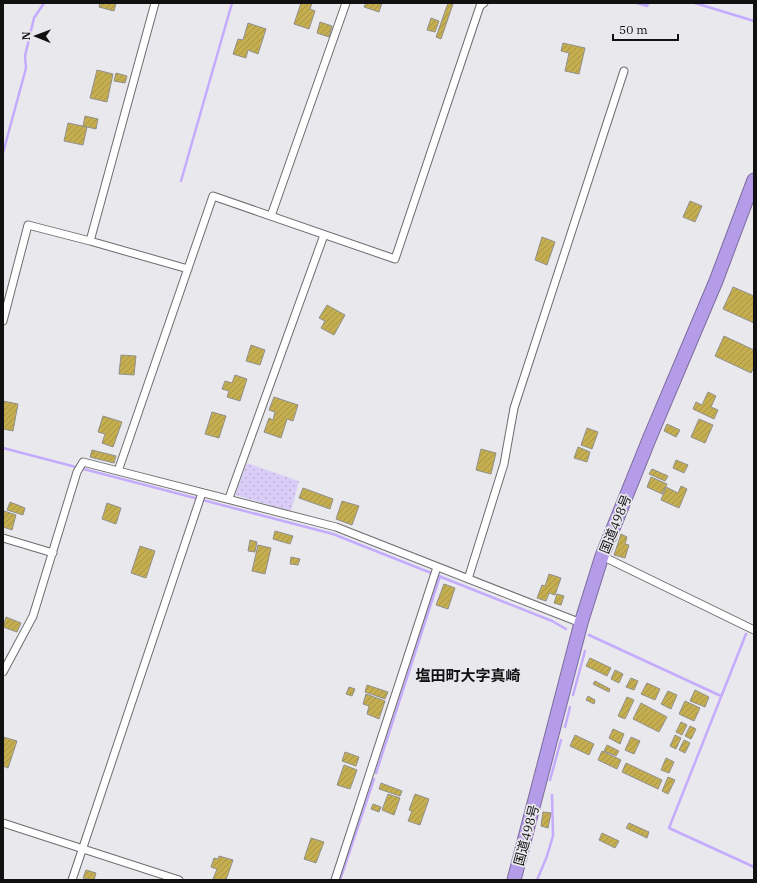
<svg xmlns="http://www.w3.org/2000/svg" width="757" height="883" font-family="'IBM Plex Serif','Noto Sans JP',serif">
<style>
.park{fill:url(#park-dots)}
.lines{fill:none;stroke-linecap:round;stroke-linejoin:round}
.stream{stroke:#c5abfd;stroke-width:2.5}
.building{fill:url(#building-hatch);stroke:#91908d}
.street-casing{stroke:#6d6c6f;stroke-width:9}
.highway-casing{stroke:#7c6b9e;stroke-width:15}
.street{stroke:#fff;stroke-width:7}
.highway{stroke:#b59ce9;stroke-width:13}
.labels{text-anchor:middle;stroke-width:3.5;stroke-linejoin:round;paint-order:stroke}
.street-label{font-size:13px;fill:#111112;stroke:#e9e8ec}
.quarter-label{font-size:15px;font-weight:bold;fill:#111112;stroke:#e9e8ec}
</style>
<defs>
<pattern id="park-dots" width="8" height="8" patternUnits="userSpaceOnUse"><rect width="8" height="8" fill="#dacef8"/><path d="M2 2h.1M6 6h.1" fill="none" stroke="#bab0d4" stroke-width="1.8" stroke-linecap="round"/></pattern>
<pattern id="building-hatch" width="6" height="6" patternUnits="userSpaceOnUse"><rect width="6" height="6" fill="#c4ae50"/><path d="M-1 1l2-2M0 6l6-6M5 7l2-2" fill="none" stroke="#a79545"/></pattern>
</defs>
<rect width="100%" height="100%" fill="#e9e8ec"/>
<!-- park -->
<path class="park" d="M247,463l52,18 -8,30 -56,-16z"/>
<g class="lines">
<!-- stream -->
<path class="stream" d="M637,3l10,3 1,-3
M695,3l59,18
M3,153l23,-85 -1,-12 9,-38 10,-15
M181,181l51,-178
M3,448l330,86 219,87 14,8
M746,634l-77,194 85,39
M589,635l132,61
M573,695l12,-44
M565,727l5,-20
M376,773l64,-197
M550,780l11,-40
M340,880l34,-101
M537,880l10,-24 6,-20 -1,-41"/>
</g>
<!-- building -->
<path class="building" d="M100,3h16l-2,8 -15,-4z
M301,3h11l-2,6 5,2 -6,18 -15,-5z
M366,3h16l-3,9 -15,-5z
M448,3l5,1 -12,35 -5,-2z
M431,18l8,3 -4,11 -8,-2z
M320,22l12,4 -3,11 -12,-4z
M248,23l18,6 -8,25 -10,-4 -2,8 -13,-4 5,-15 5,1z
M563,43l22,5 -6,26 -14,-3 4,-18 -8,-2z
M97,70l16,4 -6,28 -17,-4z
M116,73l11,3 -2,7 -11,-2z
M85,116l13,3 -2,10 -13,-3z
M68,123l19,4 -4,18 -19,-4z
M690,201l12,5 -7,16 -12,-5z
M542,237l13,5 -8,23 -12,-5z
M733,287l21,9v27l-31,-14z
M327,305l18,10 -11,20 -13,-7 4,-7 -6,-3z
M724,336l30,14v17l-3,6 -36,-17z
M251,345l14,5 -5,15 -14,-4z
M121,355l15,1 -2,19 -15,-1z
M235,375l12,4 -7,22 -13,-4 2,-6 -7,-2 3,-8 7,2z
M708,392l8,4 -5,11 7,3 -4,9 -21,-10 3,-7 6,3z
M274,397l24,8 -5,16 -6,-2 -6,19 -17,-6 5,-14 4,2 2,-8 -6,-2z
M3,401l15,3 -5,27 -10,-2z
M212,412l14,4 -7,22 -14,-4z
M103,416l19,6 -9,25 -11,-4 3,-9 -7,-2z
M699,419l14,6 -8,18 -14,-6z
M667,424l13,6 -4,7 -12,-6z
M587,428l11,4 -6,17 -11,-4z
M578,447l12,5 -3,10 -13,-4z
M481,449l15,4 -5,21 -15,-4z
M92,450l24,6 -2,7 -24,-6z
M676,460l12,5 -4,8 -11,-5z
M652,469l16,7 -3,5 -16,-7z
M651,477l16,7 -5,10 -15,-7z
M681,486l6,3 -8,19 -18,-8 5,-13 12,6z
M303,488l30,11 -3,10 -31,-11z
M342,501l17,5 -7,19 -16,-6z
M10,502l15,6 -2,7 -16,-5z
M107,503l14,5 -5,16 -14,-5z
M4,511l12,4 -4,15 -9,-3z
M275,531l18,5 -3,8 -17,-5z
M621,534l6,3 -2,7 4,1 -4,13 -11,-3z
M250,540l7,2 -2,10 -7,-1z
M258,545l13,3 -6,26 -13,-3z
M140,546l15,5 -9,27 -15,-5z
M291,557l9,2 -2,6 -8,-1z
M549,574l12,4 -6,17 -6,-2 -3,8 -9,-3 5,-13 3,1z
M444,584l11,4 -7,21 -12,-4z
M557,594l7,2 -3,9 -7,-2z
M6,617l15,6 -4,9 -14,-5z
M590,658l21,10 -4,8 -21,-10z
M615,670l8,4 -4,9 -8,-4z
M631,678l7,3 -4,9 -8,-3z
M595,681l15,8 -1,3 -16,-8z
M647,683l13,6 -5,11 -14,-6z
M367,685l21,7 -3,7 -20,-7z
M349,687l6,2 -3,7 -6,-2z
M695,690l14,7 -4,10 -15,-6z
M668,691l9,4 -6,14 -10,-5z
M366,694l19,7 -6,18 -12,-5 2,-8 -6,-2z
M588,696l7,4 -1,4 -8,-4z
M627,697l7,3 -9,19 -7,-3z
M685,701l15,7 -6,13 -15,-7z
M641,703l26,14 -8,15 -26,-13z
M681,722l6,3 -5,10 -6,-3z
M690,726l6,3 -5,10 -6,-3z
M613,729l11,5 -4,10 -11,-6z
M575,735l19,9 -5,11 -19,-9z
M675,735l6,3 -5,11 -6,-3z
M3,737l14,4 -9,27 -5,-2z
M631,737l9,4 -6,13 -9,-4z
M684,740l6,3 -5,10 -6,-3z
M607,745l12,6 -3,5 -12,-5z
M602,751l19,9 -4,9 -19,-9z
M345,752l14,5 -3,9 -14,-5z
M666,758l8,4 -5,11 -8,-3z
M626,763l36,17 -4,9 -36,-17z
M344,765l13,5 -7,19 -13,-4z
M668,777l7,3 -7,14 -6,-3z
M381,783l21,8 -2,5 -21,-7z
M388,794l12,4 -6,17 -12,-5z
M415,794l14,5 -9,26 -12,-4 4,-10 -3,-1z
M373,804l8,3 -2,5 -8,-3z
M543,812l8,1 -3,15 -7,-2z
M629,823l20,9 -2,6 -21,-10z
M602,833l17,8 -4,7 -16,-8z
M311,838l13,4 -8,21 -12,-4z
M219,856l14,4 -7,20 -13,-1 4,-10 -6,-2 3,-9 4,1z
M86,870l10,3 -2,7 -11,-2z"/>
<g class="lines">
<!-- street casing -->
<g class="street-casing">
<path id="street" d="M271,216l75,-213
M90,241l65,-238
M3,321l25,-96 62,16 98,28
M118,471l95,-275 182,63 85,-253 4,-3
M229,498l95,-263
M3,538l50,15
M602,556l152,74
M468,579l36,-115 10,-56 110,-337
M3,672l30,-56 44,-144 6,-10 253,65 245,96
M3,823l176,57
M72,880l130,-387
M335,880l102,-313"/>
</g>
<!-- highway casing -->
<g class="highway-casing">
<path id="highway" d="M514,880l67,-257 21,-67 48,-119 66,-156 38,-101"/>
</g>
<!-- street -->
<use href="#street" class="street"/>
<!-- highway -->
<use href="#highway" class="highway"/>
</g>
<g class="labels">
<!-- street labels -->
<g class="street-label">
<text transform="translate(615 524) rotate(-68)" y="5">国道498号</text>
<text transform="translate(526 835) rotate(-75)" y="5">国道498号</text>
</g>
<!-- quarter labels -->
<g class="quarter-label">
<text x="468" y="681">塩田町大字真崎</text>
</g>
</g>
<!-- border -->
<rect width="757" height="883" fill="none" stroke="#111112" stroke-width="8"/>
<!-- north arrow -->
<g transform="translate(36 36) rotate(271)" stroke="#e9e8ec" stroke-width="3" paint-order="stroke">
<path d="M0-3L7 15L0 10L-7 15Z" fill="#111112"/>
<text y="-6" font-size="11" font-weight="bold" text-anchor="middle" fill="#111112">N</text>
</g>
<!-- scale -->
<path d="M613 34v6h65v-6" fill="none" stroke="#111112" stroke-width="2"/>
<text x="619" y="34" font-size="12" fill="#111112" stroke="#e9e8ec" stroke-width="3" paint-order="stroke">50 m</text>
</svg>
